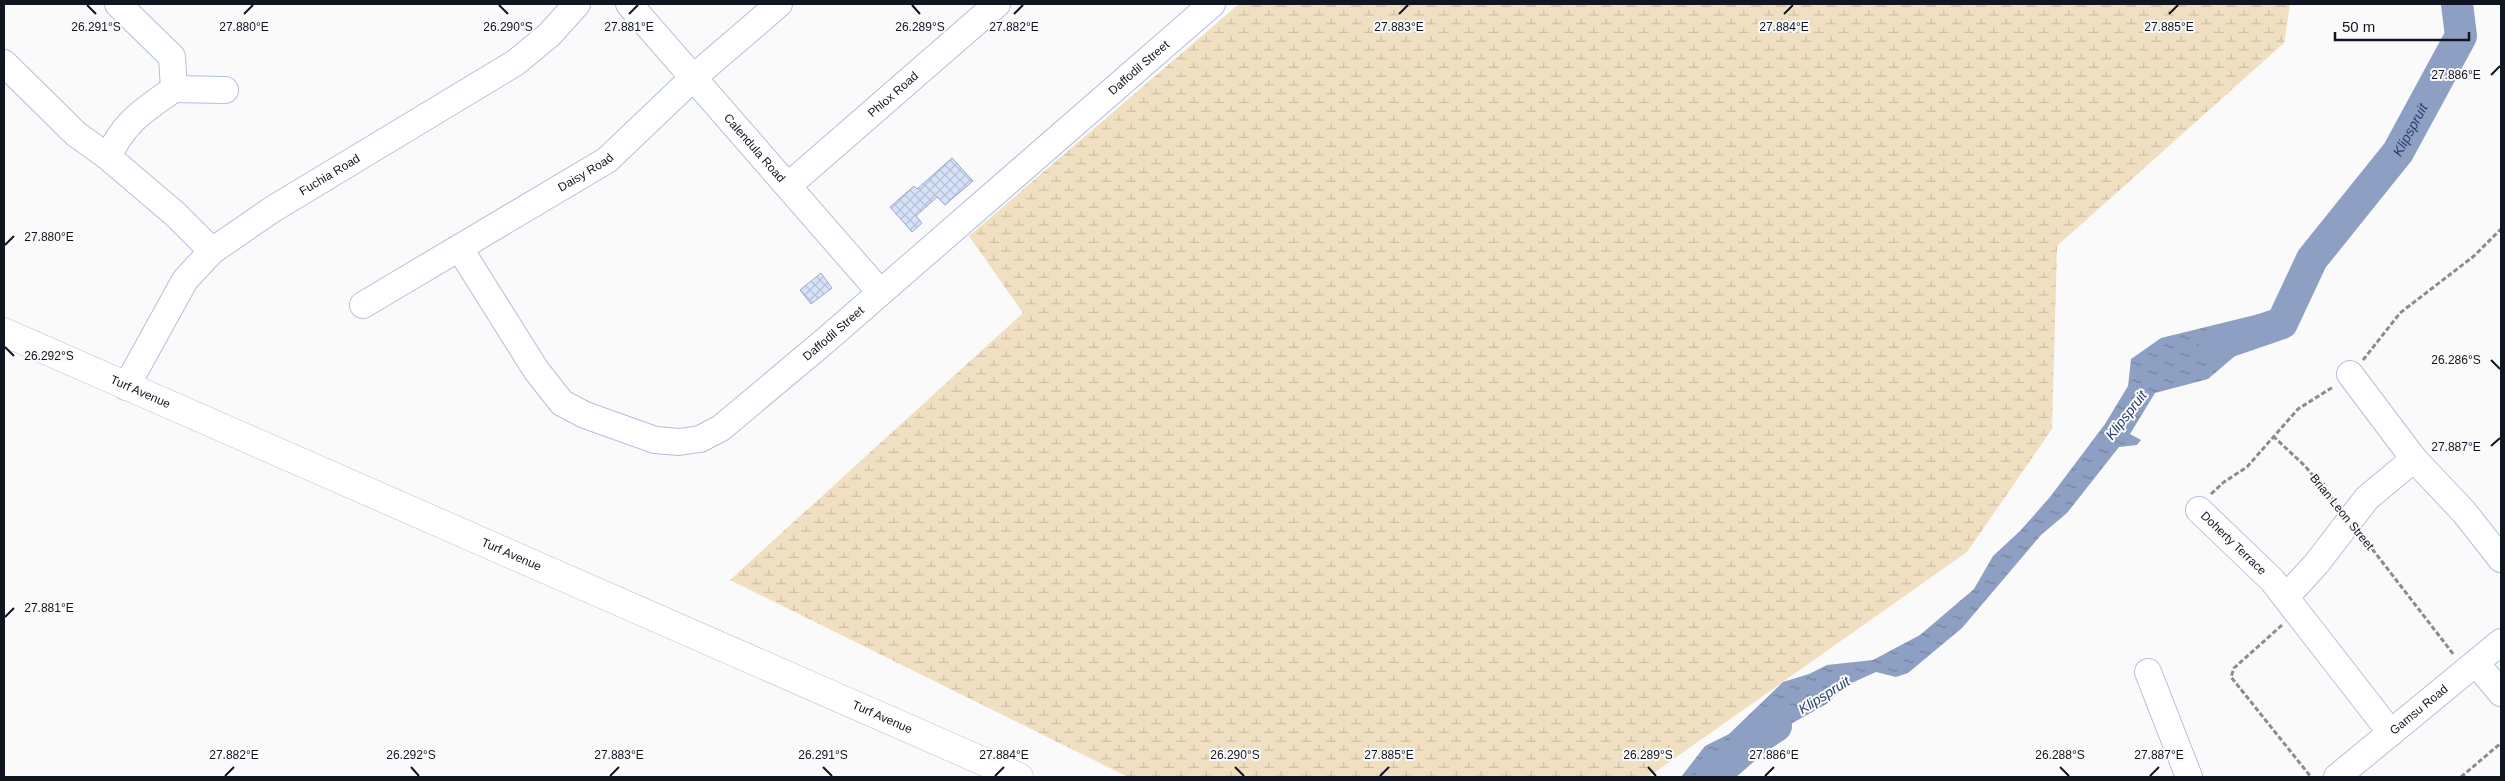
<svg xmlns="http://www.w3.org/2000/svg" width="2505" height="781" font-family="Helvetica,sans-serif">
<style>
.wetland{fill:url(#wetland-marsh)}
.water{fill:url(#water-ripples)}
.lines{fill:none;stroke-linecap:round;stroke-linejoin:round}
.river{stroke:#8d9fc3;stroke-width:32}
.building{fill:url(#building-cross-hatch);stroke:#9aaac8}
.minor-casing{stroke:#b1c1e0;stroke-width:28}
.major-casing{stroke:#b1c1e0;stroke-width:29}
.path{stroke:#898c91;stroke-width:3;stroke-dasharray:5 2.5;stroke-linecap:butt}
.minor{stroke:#fff;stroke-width:26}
.major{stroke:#fff;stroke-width:28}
.ticks{fill:none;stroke:#101621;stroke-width:2}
.labels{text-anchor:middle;stroke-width:4;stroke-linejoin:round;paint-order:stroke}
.street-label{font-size:12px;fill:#101621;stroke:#fafafa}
.water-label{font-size:14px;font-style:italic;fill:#283f6e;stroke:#fafafa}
.ticks-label{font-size:12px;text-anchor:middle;fill:#101621;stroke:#fafafa;stroke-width:4;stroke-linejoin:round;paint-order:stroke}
</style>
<defs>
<pattern id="wetland-marsh" width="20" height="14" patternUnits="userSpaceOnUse" patternTransform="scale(1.25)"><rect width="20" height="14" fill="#f0dfc0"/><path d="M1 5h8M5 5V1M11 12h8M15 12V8" fill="none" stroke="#cdbfa5"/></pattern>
<pattern id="water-ripples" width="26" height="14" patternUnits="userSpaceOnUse" patternTransform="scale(1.25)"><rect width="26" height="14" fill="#8d9fc3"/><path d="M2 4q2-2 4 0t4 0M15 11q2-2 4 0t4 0" fill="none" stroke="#72819e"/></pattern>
<pattern id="building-cross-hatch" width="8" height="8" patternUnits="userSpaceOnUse" patternTransform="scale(1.25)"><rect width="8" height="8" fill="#d6e2f9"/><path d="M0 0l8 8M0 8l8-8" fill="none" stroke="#b7c1d5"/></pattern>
</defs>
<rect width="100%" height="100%" fill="#fafafa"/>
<!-- wetland -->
<path class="wetland" d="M1239,4h1051l-6,39 -227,203 -5,183 -85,123 -319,225h-520l-398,-197 293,-267 -54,-77z"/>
<!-- water -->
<path class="water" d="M2259,314l-2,23 -49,42 -53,14 -25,41 11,6 -4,5 -18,2 -52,66 -26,22 -79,93 -54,45 -12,4 -20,-5 -31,14 -17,17 -110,62 -5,12h-32l24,-31 24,-12 54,-52 26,-8 18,-9 46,-5 47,-25 54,-46 19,-33 27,-25 30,-34 55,-73 23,-38 3,-27 30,-21z"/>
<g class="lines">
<!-- river -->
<g class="river">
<path id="s1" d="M2215,346l67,-23 30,-64 86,-107 63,-116 -4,-32"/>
<path d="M1712,777l41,-36 23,-15"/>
</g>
</g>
<!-- building -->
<path class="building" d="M952,158l21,23 -28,24 -8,-8 -21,19 6,7 -10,9 -22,-25 24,-21 3,3z
M821,273l11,15 -21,16 -11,-14z"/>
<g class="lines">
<!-- minor casing -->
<g class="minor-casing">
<g id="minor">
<path d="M118,4l54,53 2,32c-31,22 -49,32 -66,68l67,57 37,37"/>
<path id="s2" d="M629,4l251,288"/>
<path d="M4,63l72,71 32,23"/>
<path d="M174,89l51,1"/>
<path id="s3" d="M789,185l208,-181"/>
<path id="s4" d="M460,249l76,121 26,33 23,12 70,25 24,2 21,-3 21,-11 105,-88 386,-336"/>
<path id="s5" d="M363,305l244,-145 87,-83 85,-73"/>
<path d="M2350,374l64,85 50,53 37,47"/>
<path id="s6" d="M126,387l59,-107 27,-29 61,-42 242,-146 34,-28 28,-31"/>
<path id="s7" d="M2199,510l73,70 119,153"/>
<path d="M2286,597l31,-34 50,-65 47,-39"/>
<path d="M2476,663l25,30"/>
<path d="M2148,672l41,105"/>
<path id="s8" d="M2337,777l164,-135"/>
</g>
</g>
<!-- major casing -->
<g class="major-casing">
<g id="major">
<path id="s9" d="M4,332l1015,445"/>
</g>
</g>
<!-- path -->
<path class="path" d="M2363,360l37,-47 74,-57 27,-27
M2273,436l32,30 31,37
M2211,494l13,-12 23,-15 51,-58 35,-22
M2363,537l91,118
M2282,625l-48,43 -3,9 80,100
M2461,777l40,-34"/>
<!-- minor -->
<use href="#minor" class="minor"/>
<!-- major -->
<use href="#major" class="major"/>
</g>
<!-- ticks -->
<path class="ticks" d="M87,5l9,9M499,5l9,9M912,5l8,9M244,14l9,-9M629,14l9,-9M1014,14l9,-9M1399,14l9,-9M1784,14l9,-9M2169,14l9,-9M2491,75l9,-9M5,245l9,-9M5,347l9,9M2491,360l9,9M2491,446l9,-8M5,617l9,-9M411,767l8,9M823,767l9,9M1235,767l9,9M1648,767l8,9M2060,767l9,9M225,776l9,-9M610,776l9,-9M995,776l9,-9M1380,776l9,-9M1765,776l9,-9M2150,776l9,-9"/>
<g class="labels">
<!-- street labels -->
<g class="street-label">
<text dy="4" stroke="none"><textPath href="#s4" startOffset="906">Daffodil Street</textPath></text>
<text dy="4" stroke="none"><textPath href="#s3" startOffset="138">Phlox Road</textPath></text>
<text dy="4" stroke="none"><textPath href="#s2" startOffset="191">Calendula Road</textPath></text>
<text dy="4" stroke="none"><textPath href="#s5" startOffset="259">Daisy Road</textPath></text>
<text dy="4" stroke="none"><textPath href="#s6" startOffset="302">Fuchia Road</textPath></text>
<text dy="4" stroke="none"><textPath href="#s4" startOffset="501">Daffodil Street</textPath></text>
<text dy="4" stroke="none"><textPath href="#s9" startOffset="149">Turf Avenue</textPath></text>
<text transform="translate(2342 512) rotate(51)" y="4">Brian Leon Street</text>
<text dy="4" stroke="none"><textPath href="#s7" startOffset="48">Doherty Terrace</textPath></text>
<text dy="4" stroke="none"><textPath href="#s9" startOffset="554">Turf Avenue</textPath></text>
<text dy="4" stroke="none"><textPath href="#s8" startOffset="106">Gamsu Road</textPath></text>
<text dy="4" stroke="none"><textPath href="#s9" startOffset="959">Turf Avenue</textPath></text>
</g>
<!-- water labels -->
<g class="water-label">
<text dy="5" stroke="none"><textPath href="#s1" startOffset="304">Klipspruit</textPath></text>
<text transform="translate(2126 415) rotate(-52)" y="5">Klipspruit</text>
<text transform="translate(1824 695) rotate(-32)" y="5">Klipspruit</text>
</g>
</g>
<g class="ticks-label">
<text x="244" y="31">27.880°E</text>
<text x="629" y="31">27.881°E</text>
<text x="1014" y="31">27.882°E</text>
<text x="1399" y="31">27.883°E</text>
<text x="1784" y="31">27.884°E</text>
<text x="2169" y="31">27.885°E</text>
<text x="96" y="31">26.291°S</text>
<text x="508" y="31">26.290°S</text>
<text x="920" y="31">26.289°S</text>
<text x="2456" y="79">27.886°E</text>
<text x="49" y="241">27.880°E</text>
<text x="49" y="360">26.292°S</text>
<text x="2456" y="364">26.286°S</text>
<text x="2456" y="451">27.887°E</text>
<text x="49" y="612">27.881°E</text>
<text x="411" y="759">26.292°S</text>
<text x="823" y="759">26.291°S</text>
<text x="1235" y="759">26.290°S</text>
<text x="1648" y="759">26.289°S</text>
<text x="2060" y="759">26.288°S</text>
<text x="234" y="759">27.882°E</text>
<text x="619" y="759">27.883°E</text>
<text x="1004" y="759">27.884°E</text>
<text x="1389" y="759">27.885°E</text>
<text x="1774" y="759">27.886°E</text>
<text x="2159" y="759">27.887°E</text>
</g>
<!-- border -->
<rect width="2505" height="781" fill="none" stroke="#101621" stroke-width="10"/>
<!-- scale -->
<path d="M2335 32v8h134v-8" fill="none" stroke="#101621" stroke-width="2.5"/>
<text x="2342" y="32" font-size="15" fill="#101621" stroke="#fafafa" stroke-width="4" paint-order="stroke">50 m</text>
</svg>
